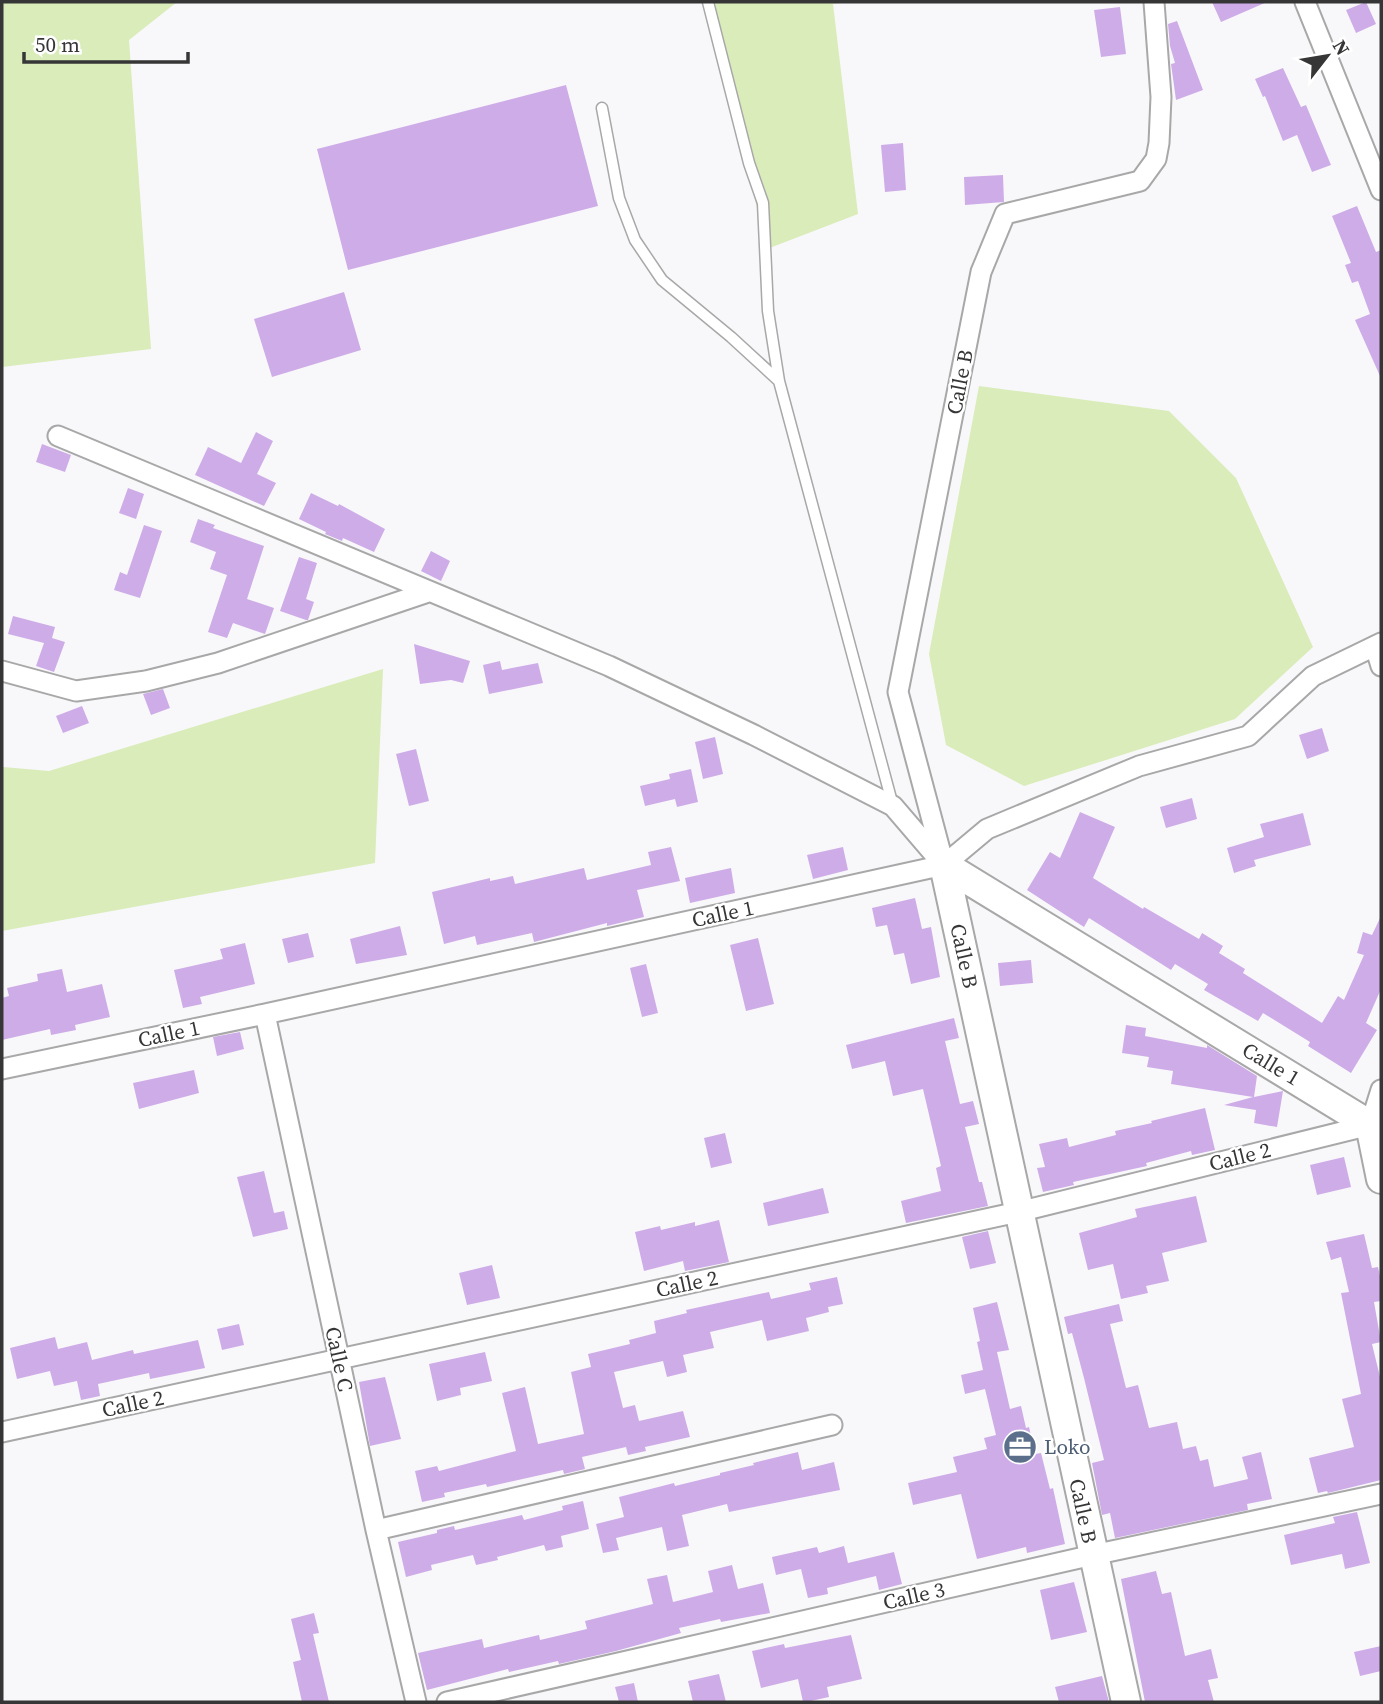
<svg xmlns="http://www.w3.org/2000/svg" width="1383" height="1704" font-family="'Source Serif 4',serif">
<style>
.green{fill:#d9ecb9}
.building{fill:#ceace8}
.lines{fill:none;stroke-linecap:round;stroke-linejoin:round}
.lane-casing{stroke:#a8a8a9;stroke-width:13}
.street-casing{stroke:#a8a8a9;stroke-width:23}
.secondary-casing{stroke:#a8a8a9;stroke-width:32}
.lane{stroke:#fff;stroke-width:10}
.street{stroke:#fff;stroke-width:19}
.secondary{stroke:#fff;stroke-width:28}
.labels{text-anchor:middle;stroke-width:5;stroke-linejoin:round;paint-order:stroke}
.street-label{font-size:21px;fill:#363637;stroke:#fff}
.service-label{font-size:21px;fill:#4e5e75;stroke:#fff;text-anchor:start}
</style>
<rect width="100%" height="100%" fill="#f8f8fa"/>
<!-- green -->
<path class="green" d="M2,2h175l-48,38 22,309 -149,18z
M707,2h141l-15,2 25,210 -91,35z
M979,386l190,25 67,67 77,169 -78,72 -211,67 -78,-41 -17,-91z
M383,669l-8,194 -373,68v-170l1,6 46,4z"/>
<!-- building -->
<path class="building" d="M1212,2h55l-46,20z
M1366,2l10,22 -20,9 -10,-23z
M1120,7l6,47 -25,3 -7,-47z
M1177,21l26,69 -27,10 -5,-36 4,-1 -5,-17 -2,-22z
M1283,68l18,39 5,-2 25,60 -19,7 -15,-37 -14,6 -18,-45 -2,1 -8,-18z
M566,85l32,121 -250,64 -31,-121z
M903,143l3,47 -21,2 -4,-47z
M1003,175l1,27 -39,3 -1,-28z
M1357,206l19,46 5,-2 -1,126 -25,-56 15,-6 -12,-33 -6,2 -7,-18 6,-2 -19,-47z
M344,292l17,58 -89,27 -18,-58z
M256,432l17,9 -16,33 19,9 -12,23 -69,-31 13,-28 33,16z
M42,444l29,11 -6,17 -29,-10z
M128,488l16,6 -8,25 -17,-6z
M311,493l27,13 1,-2 46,25 -11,23 -31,-14 -1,3 -17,-7 1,-2 -27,-13z
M198,519l17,6 -2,3 51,18 -17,53 27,9 -9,26 -32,-11 -6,15 -19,-6 19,-57 -17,-6 6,-17 -26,-10z
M144,525l18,6 -22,67 -26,-8 6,-18 7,3z
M431,551l19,10 -9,20 -20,-10z
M299,557l18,6 -11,36 8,3 -6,18h-2l-26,-9z
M13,616l42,11 -3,11 13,4 -11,30 -18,-6 8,-23 -36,-9z
M414,644l56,17 -7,22 -12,-3 -31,4z
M500,661l2,9 36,-7 5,20 -54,11 -6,-29z
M163,689l7,19 -19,7 -8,-21z
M82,706l7,17 -26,10 -7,-17z
M1322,728l7,23 -22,8 -8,-24z
M715,737l8,37 -20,5 -8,-37z
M416,749l13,52 -20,5 -13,-52z
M691,769l7,33 -21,5 -2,-8 -30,7 -5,-20 30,-7 -1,-5z
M1192,798l5,21 -31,9 -6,-21z
M1080,812l35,15 -22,51 50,31 1,-2 55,32 3,-6 21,13 -4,7 26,16 -2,4 79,50 16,-27 6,4 20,-45 -7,-2 6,-21 9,3 9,-19v73l-15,34 11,7 -26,43 -43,-27 2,-4 -47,-29 -5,8 -54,-31 4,-6 -33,-20 -4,6 -82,-52 -5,9 -57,-37 23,-38 10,6z
M1303,813l8,32 -57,15 2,6 -22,7 -7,-25 37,-11 -4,-13z
M671,847l9,34 -43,9 7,27 -37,9v-3l-73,19 -2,-9 -55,12 -2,-9 -31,8 -12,-52 58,-14v3l23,-5 2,8 69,-16 3,12 64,-15 -3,-13z
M843,847l5,23 -35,9 -6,-24z
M731,868l4,25 -45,10 -5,-25z
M915,898l7,31 9,-2 9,50 -29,7 -7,-31 -10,2 -7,-30 -11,2 -4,-19z
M400,926l7,29 -51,9 -6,-25z
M308,933l6,24 -26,6 -6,-24z
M758,938l16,66 -28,7 -16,-66z
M245,943l10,41 -55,13 2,7 -19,4 -9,-38 49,-11 -3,-10z
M1031,960l2,23 -33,3 -2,-23z
M646,964l12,49 -16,4 -12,-49z
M62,969l5,23 35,-8 8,33 -35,8 1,5 -25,5 -1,-6 -48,11v-42l7,-2 -2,-8 31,-7 -1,-7z
M954,1018l5,20 -14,3 15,63 13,-3 6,23 -14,3 14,55h3l6,24 -82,17 -5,-22 40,-10 -5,-23 5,-2 -18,-77 -30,7 -8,-35 -33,8 -6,-24z
M1126,1025l20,3 -1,8 62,12v-3l50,31 -3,21 29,-6 -6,36 -23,-4 2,-13 -32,-5 29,-8 -82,-13 2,-13 -26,-4 2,-10 -27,-4z
M240,1032l4,17 -27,7 -4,-19z
M194,1070l5,23 -60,16 -6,-26z
M1205,1108l10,42 -23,5 -1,-4 -45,12 1,3 -74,16 1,3 -31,7 -6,-24 8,-1 -6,-23 28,-6 2,9 47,-12 -1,-4 37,-8 -1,-2z
M725,1133l7,30 -21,5 -7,-30z
M1344,1157l7,30 -34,8 -7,-30z
M264,1171l10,42 10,-2 4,18 -35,8 -16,-60z
M823,1188l6,25 -61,13 -5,-23z
M1196,1196l11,46 -45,11 7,28 -23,5 2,7 -27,6 -8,-35 -25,6 -9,-37 58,-16 -2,-8z
M719,1220l10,42 -44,9 -2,-10 -39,10 -9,-39 25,-6 1,4 34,-8v4z
M988,1231l8,32 -26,6 -8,-32z
M1364,1234l8,34 6,-1 3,14v20l-7,1 7,40 -9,2 9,37v99l-53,13 -1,-2 -9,2 -9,-35 45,-11 -12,-48 19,-5 -20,-101 8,-1 -8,-35 -10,3 -5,-18z
M492,1265l8,33 -33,7 -8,-32z
M837,1277l6,27 -15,3 1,5 -23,6 3,13 -42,10 -5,-21 -52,12 4,16 -31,7 4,17 -20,5 -4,-16 -49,11 9,36 12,-3 4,16 44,-10 7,26 -45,10 1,4 -18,4 -2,-8 -44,10 3,12 -21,5 -1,-4 -76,17 -1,-3 -42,9 1,4 -23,5 -7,-31 22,-5 2,5 77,-20 -14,-58 23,-6 13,57 46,-10 -13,-62 20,-5 -3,-13 42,-10 -1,-4 27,-7 -2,-12 33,-8 -1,-3 83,-18 2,7 40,-9 -2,-7z
M997,1302l12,48 -12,2 13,57 11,-3 5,22 3,-1 6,27 6,-1 9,36 3,-1 12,56 -38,9 -1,-6 -49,12 -16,-65 -48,11 -5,-22 49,-11 -4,-15 34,-8 -3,-11 12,-3 -11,-46 -20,5 -4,-19 22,-5 -6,-28 3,-1 -7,-33z
M1119,1304l4,17 -13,3 16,64 12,-3 11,43 28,-6 6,27 13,-3 4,15 8,-2 6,28 34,-8 -6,-22 19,-5 11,47 -25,5 1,6 -133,28 -5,-25 -8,2 -10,-52 12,-3 -20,-82 -12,-45 -4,1 -4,-17z
M239,1324l5,21 -22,5 -5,-21z
M55,1337l3,12 29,-7 5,18 41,-10 1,4 64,-14 7,28 -55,11 -1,-6 -51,11 2,12 -19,4 -4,-19 -23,5 -4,-15 -33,8 -7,-31z
M485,1352l7,29 -32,7 1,7 -24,6 -8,-37z
M385,1377l16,62 -31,7 -11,-64z
M798,1452l4,18 32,-8 6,28 -111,22 -2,-8 -45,11 7,31 -22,5 -5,-24 -46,11 3,12 -16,3 -7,-29 28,-7 -5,-20 55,-14 1,3 45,-11v-2l34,-8 -1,-2z
M583,1501l6,28 -28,7 2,11 -17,4 -2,-6 -47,12 1,3 -22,5 -3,-10 -42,10 1,5 -26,7 -8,-35 39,-9v-3l17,-4 1,4 67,-15 2,5 39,-10 -1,-4z
M1357,1512l13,51 -25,6 -3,-15 -51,11 -7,-30 51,-12 -2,-6z
M844,1546l4,17 46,-11 8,32 -23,6 -3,-14 -49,12 1,6 -20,4 -7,-29 -25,6 -4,-18 45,-10 2,6z
M732,1565l6,24 25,-6 7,30 -49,9 -1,-3 -41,9 2,5 -65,18 -57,13 -1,-3 -49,11 -1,-3 -81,21 -9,-37 64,-14 2,9 55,-13 1,5 47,-11 -2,-8 68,-17 -6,-25 20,-4 6,27 40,-10 -5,-21z
M1156,1571l6,23 9,-2 14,64 26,-7 7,29 -10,2 6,22h-69l-24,-123z
M1074,1582l13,50 -36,8 -11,-50z
M314,1613l5,20 -6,1 16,68h-27l-9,-40 8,-2 -10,-41z
M851,1635l11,44 -35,8 2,10 -23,5h-3l-5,-23 -37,9 -9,-37 32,-7 1,4z
M1381,1646v25l-21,5 -6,-24z
M719,1674l7,28h-33l-5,-21z
M1102,1676l7,26h-50l-4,-15z
M634,1683l4,19h-19l-4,-15z"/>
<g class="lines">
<!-- lane casing -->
<g class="lane-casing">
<path id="lane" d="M708,2l41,161 14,40 5,108 11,70
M602,108l17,90 16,42 27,40 69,57 48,44 114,425"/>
</g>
<!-- street casing -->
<g class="street-casing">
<path id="street" d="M1305,2l76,188
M58,436l551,230 145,69 139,71 48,56
M1375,646l6,20
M2,671l74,20 70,-10 72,-18 210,-71
M944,865l-46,-173 83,-420 24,-58 135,-33 16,-22 3,-16 2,-46 -7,-95
M265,1014l111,516 40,172
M2,1069l263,-55 679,-149 43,-36 152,-63 109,-30 65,-60 68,-33
M1370,1125l11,-35
M2,1432l1016,-220 352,-87
M376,1530l456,-105
M447,1702l646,-147 288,-61"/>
</g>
<!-- secondary casing -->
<g class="secondary-casing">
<path id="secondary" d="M944,865l182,837
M944,865l426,260 11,54"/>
</g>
<!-- lane -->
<use href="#lane" class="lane"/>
<!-- street -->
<use href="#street" class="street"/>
<!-- secondary -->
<use href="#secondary" class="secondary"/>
</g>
<!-- icons -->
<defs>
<g id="office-disc" transform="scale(1.75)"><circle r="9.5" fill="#5c6f8a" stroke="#fff"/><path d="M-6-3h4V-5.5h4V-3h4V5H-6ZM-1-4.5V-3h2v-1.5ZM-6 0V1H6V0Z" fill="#fff"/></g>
</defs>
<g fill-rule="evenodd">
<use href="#office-disc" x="1020" y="1447"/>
</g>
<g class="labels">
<!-- street labels -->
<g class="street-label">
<text transform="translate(960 382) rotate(-79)" y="7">Calle B</text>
<text transform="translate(723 914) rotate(-12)" y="7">Calle 1</text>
<text transform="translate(964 956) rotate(78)" y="7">Calle B</text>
<text transform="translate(169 1034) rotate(-12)" y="7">Calle 1</text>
<text transform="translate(1271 1064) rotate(31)" y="7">Calle 1</text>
<text transform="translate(1240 1157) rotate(-14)" y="7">Calle 2</text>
<text transform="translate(687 1284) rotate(-12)" y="7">Calle 2</text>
<text transform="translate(339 1359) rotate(78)" y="7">Calle C</text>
<text transform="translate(133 1404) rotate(-12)" y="7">Calle 2</text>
<text transform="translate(1083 1511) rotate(78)" y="7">Calle B</text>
<text transform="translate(914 1596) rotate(-13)" y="7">Calle 3</text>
</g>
<!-- service labels -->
<g class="service-label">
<text x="1044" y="1454">Loko</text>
</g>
</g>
<!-- border -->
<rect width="1383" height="1704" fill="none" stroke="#363637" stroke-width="7"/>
<!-- north arrow -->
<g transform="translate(1327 56) rotate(59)" stroke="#ffffff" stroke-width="5" paint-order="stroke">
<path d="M0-5L12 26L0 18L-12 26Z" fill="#363637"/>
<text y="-10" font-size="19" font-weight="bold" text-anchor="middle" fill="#363637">N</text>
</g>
<!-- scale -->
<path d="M24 52v10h164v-10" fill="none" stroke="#363637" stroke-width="3.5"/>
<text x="35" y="52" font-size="21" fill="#363637" stroke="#ffffff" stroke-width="5" paint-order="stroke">50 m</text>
</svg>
